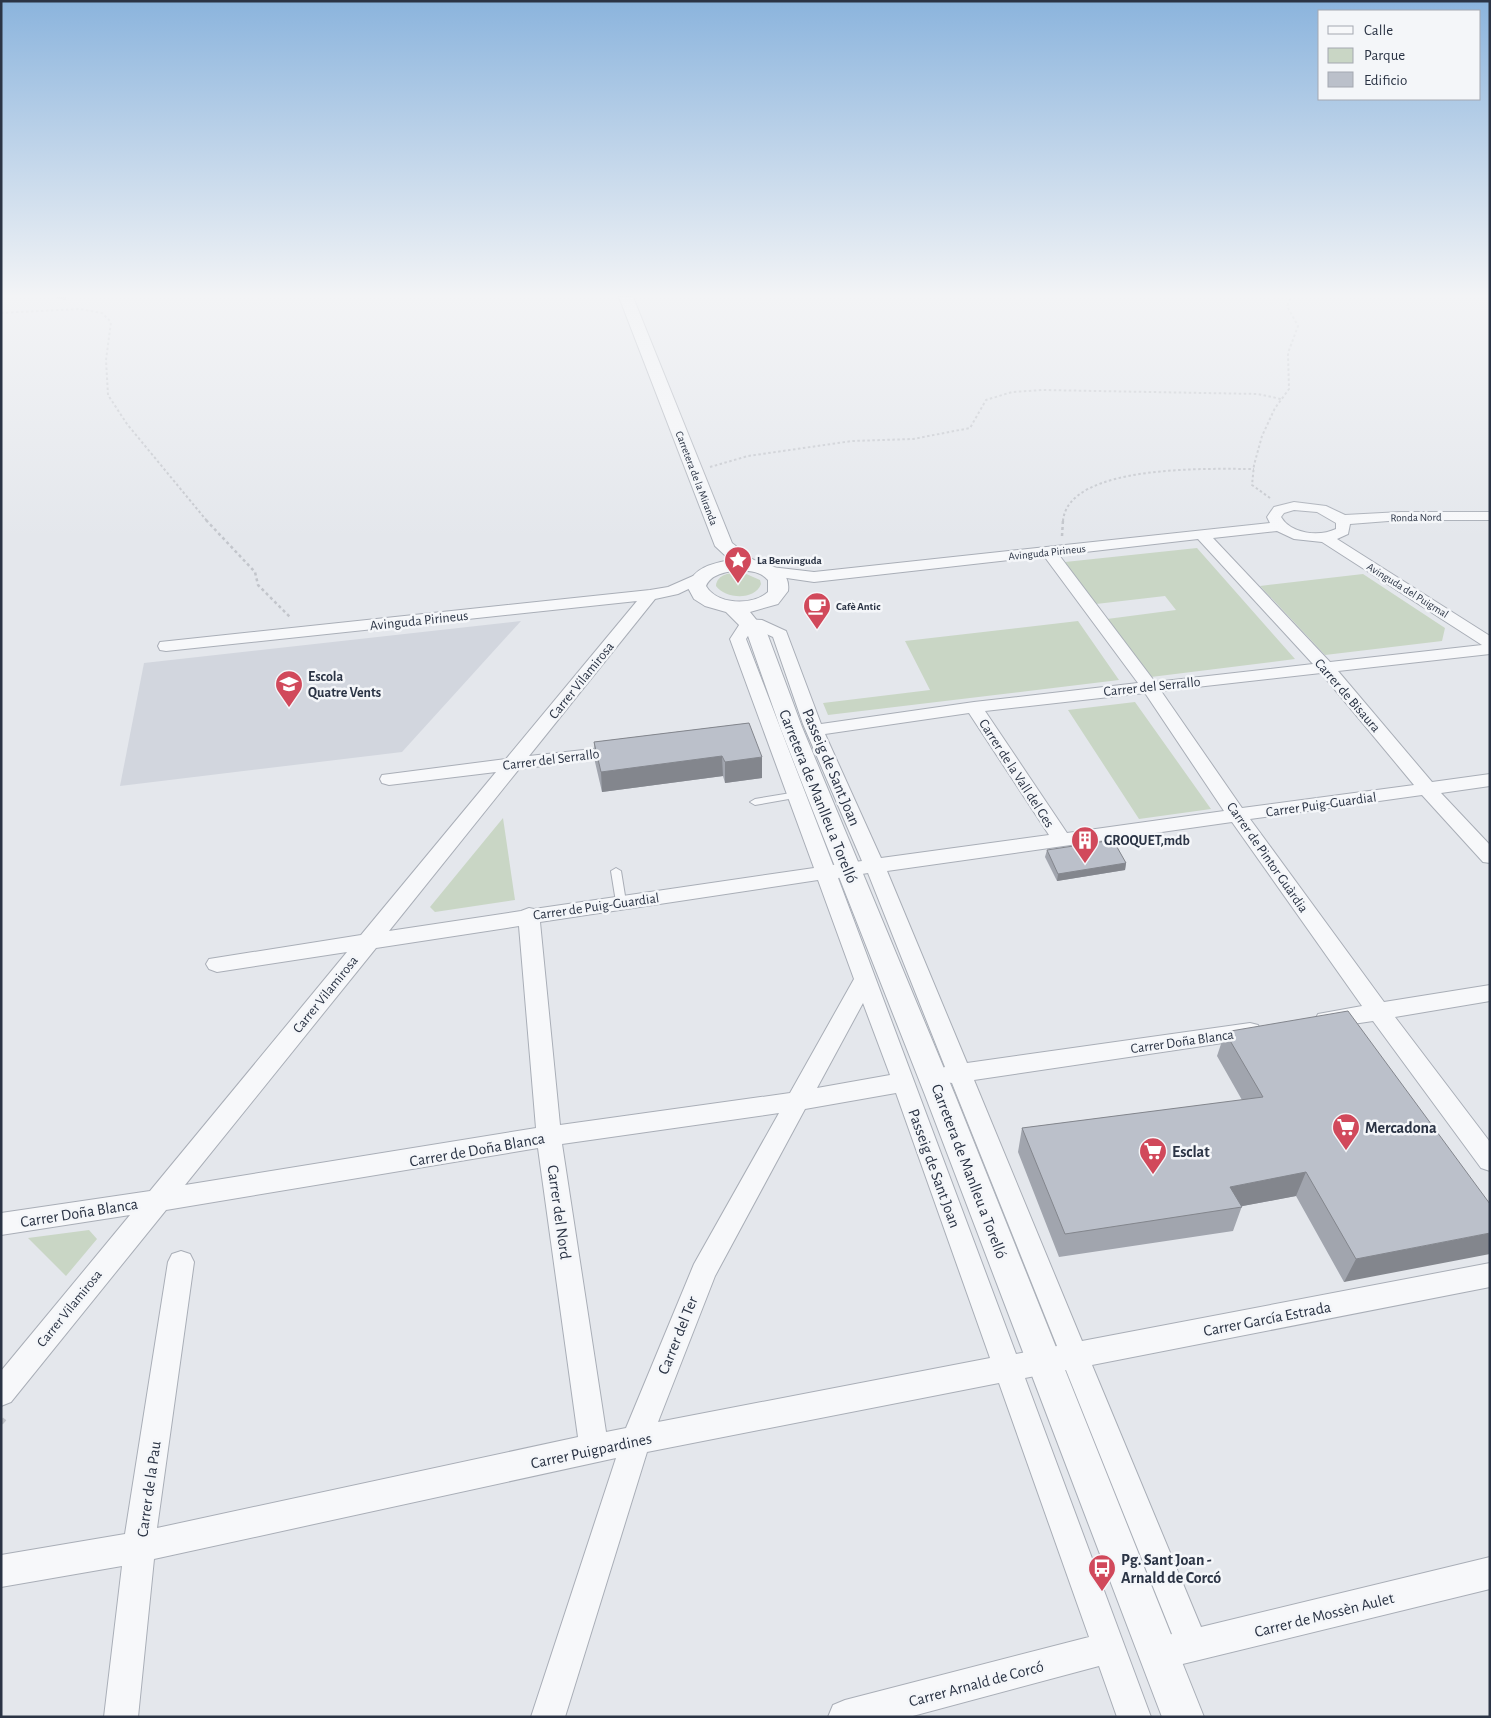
<svg xmlns="http://www.w3.org/2000/svg" width="1491" height="1718" font-family="'Alegreya Sans',sans-serif">
<style>
.built{fill:#d2d6de}
.green{fill:#c9d6c5}
.lines{fill:none;stroke-linecap:round;stroke-linejoin:round}
.service-casing{stroke:#a9aeb7;stroke-width:2}
.minor-casing{stroke:#a9aeb7;stroke-width:2}
.tertiary-casing{stroke:#a9aeb7;stroke-width:2}
.path-far2{stroke:#c2c5cb;stroke-width:2;stroke-dasharray:2.5 2.5;stroke-linecap:butt}
.path-far1{stroke:#c2c5cb;stroke-width:2.5;stroke-dasharray:3 3;stroke-linecap:butt}
.path{stroke:#c2c5cb;stroke-width:4.5;stroke-dasharray:5.5 5.5;stroke-linecap:butt}
.service{fill:#f7f8fa;fill-rule:evenodd}
.minor{fill:#f7f8fa;fill-rule:evenodd}
.tertiary{fill:#f7f8fa;fill-rule:evenodd}
.wall{fill:#a1a5ae}
.shaded-wall{fill:#83868d}
.building{fill:#bbc0ca;stroke:#83868d}
.labels{text-anchor:middle;stroke-width:5;stroke-linejoin:round;paint-order:stroke}
.far-street-label{font-size:11px;fill:#2b3445;stroke:#f4f6f9}
.far-poi-label{font-size:11px;font-weight:bold;fill:#2b3445;stroke:#f4f6f9;text-anchor:start}
.street-label{font-size:14px;fill:#2b3445;stroke:#f4f6f9}
.poi-label{font-size:14px;font-weight:bold;fill:#2b3445;stroke:#f4f6f9;text-anchor:start}
.near-street-label{font-size:16px;fill:#2b3445;stroke:#f4f6f9}
.near-poi-label{font-size:16px;font-weight:bold;fill:#2b3445;stroke:#f4f6f9;text-anchor:start}
</style>
<rect width="100%" height="100%" fill="#e4e7ec"/>
<!-- built -->
<path class="built" d="M521,621l-119,131 -282,34 24,-123z"/>
<!-- green -->
<path class="green" d="M1197,548l98,111 -144,18 -44,-58 69,-9 -11,-14 -69,8 -31,-42z
M744,573l16,7 1,4c-6,17 -36,15 -45,2 1,-13 17,-14 28,-13z
M1363,574l82,54 -3,13 -117,14 -65,-69z
M1078,621l41,59 -291,35 -5,-12 107,-13 -25,-49z
M1135,702l76,107 -72,10 -71,-109z
M503,818l12,82 -80,12 -5,-5z
M89,1230l8,9 -31,37 -38,-38z"/>
<g class="lines">
<!-- service casing -->
<g class="service-casing">
<path id="service" d="M797,792l3,1 2,2 -2,2 -45,8 -5,-3 5,-3z
M616,868l5,3 5,31 -5,4 -5,-4 -5,-31z"/>
</g>
<!-- minor casing -->
<g class="minor-casing">
<path id="minor" d="M1294,502l32,4 19,9 56,-3h89v8h-89l-51,4 -2,10 -11,5 153,97v18l-152,17 94,111 58,-8v12l-49,7 49,52v18l-7,-1 -61,-67 -172,24 134,183 106,-17v16l-95,16 95,125v29l-9,-3 -108,-147 -47,7 -8,-2 -3,-6 3,-6 44,-8 -130,-184 -345,49 80,192 283,-40 8,2 3,6 -3,6 -8,2 -276,41 108,261 408,-78v24l-398,78 109,262 289,-70v32l-332,81 -12,-4 -4,-12 4,-12 26,-8 -106,-264 -41,8 126,339h-34l-18,-51 -190,51h-81l5,-12 12,-5 244,-63 -90,-254 -352,69 -82,265h-34l85,-259 -462,101 -16,158h-34l18,-151 -121,21v-32l124,-21 43,-272 4,-8 9,-3 9,3 4,8 -37,266 421,-91 -40,-289 -372,62 -155,192 -10,4v-35l129,-156 -129,20v-22l149,-22 197,-239 -130,20 -8,-3 -3,-5 3,-5 152,-24 135,-163 -107,13 -7,-2 -2,-4 2,-4 124,-16 131,-158 -471,50 -6,-1 -2,-4 2,-4 490,-52 18,-3 25,-11h10l3,3 -3,3 -25,12 -23,5 -126,157 91,-10 6,1 3,4 -3,4 -107,14 -130,162 132,-20 8,-3 5,1 280,-41 -84,-229 13,-20 19,1 24,11 35,93 153,-22 164,-19 -94,-127 -230,26 -48,-7 -3,-3 3,-3 5,-2 43,5 456,-49 -3,-6 7,-10zM1294,510l23,2 19,11v6c-17,8 -45,5 -55,-12l3,-4zM1277,531l17,8 28,3 160,103 -152,17 -117,-124zM1198,539l115,125 -158,18 -96,-127zM753,628l20,9 30,87 59,137 -29,4 -87,-226zM1321,673l93,112 -172,23 -81,-117zM1145,693l79,118 -157,22 -82,-122zM969,713l80,122 -168,23 -56,-124zM868,873l77,194 -6,2 -4,6 4,6 13,2 105,263 -41,8 -178,-476zM818,880l36,99 -64,114 -230,32 -20,-203zM519,926l17,202 -351,57 191,-237zM863,1003l27,72 -73,13zM896,1093l94,265 -332,64 57,-146 90,-167zM779,1113l-85,151 -68,164 -20,4 -44,-288z"/>
</g>
<!-- tertiary casing -->
<g class="tertiary-casing">
<path id="tertiary" d="M619,297h14l99,246c7,5 15,14 22,17 16,5 37,9 34,31l-10,13 -28,8 17,21 35,94 153,368 249,622h-42l-237,-622 -145,-368 -33,-94 -21,-21 -21,-6 -11,-7 -7,-13c8,-19 24,-22 43,-26l-15,-14zM738,570c12,1 22,1 30,10v12c-15,14 -51,13 -62,-6 5,-12 20,-14 32,-16z"/>
</g>
<!-- path-far2 -->
<path class="path-far2" d="M1,313l78,-4 23,4 9,9 -5,38 2,35 19,29 80,97
M710,467l38,-11 104,-15 61,-2 57,-11 16,-28 26,-8 31,-2 215,4 23,5
M1270,498l-18,-13 2,-20 8,-29 13,-28 14,-19 -1,-36 10,-27 -11,-20 4,-9
M1063,521c5,-58 150,-52 191,-52"/>
<!-- path-far1 -->
<path class="path-far1" d="M206,520l49,52 3,13 32,32
M1062,536l1,-16"/>
<!-- path -->
<path class="path" d="M1,1423l7,-8"/>
<!-- service -->
<use href="#service" class="service"/>
<!-- minor -->
<use href="#minor" class="minor"/>
<!-- tertiary -->
<use href="#tertiary" class="tertiary"/>
</g>
<!-- wall -->
<path class="wall" d="M53,297h13v3z
M749,723l13,55 -37,5 -2,-7 -121,16 -7,-30 -1,-20z
M1047,850l79,13 -1,7 -68,11 -12,-24z
M1225,1032l265,172 -146,78 -48,-86 -54,10 -9,25 -174,26 -41,-105 4,-24 220,-28 -25,-44z"/>
<!-- shaded-wall -->
<path class="shaded-wall" d="M722,756l1,20 -121,16 -1,-20z
M762,757v21l-37,5v-21z
M1126,863l-1,7 -68,11 1,-7z
M1306,1172l-10,24 -69,13 3,-22z
M1490,1233v21l-146,28 12,-23z"/>
<!-- building -->
<path class="building" d="M749,723l13,34 -37,5 -3,-6 -121,16 -7,-30z
M1113,840l13,23 -68,11 -11,-24z
M1348,1011l142,193v29l-134,26 -50,-87 -76,15 12,20 -177,27 -43,-106 241,-31 -38,-65z"/>
<!-- sky -->
<linearGradient id="sky" x2="0" y2="1"><stop stop-color="#8bb4dd"/><stop offset="0.55" stop-color="#f3f4f6"/><stop offset="1" stop-color="#f3f4f6" stop-opacity="0"/></linearGradient>
<rect width="1491" height="538" fill="url(#sky)"/>
<!-- icons -->
<defs>
<g id="sight-pin" transform="scale(1.4375)"><path d="M0 17L-7.5 6A9.5 9.5 0 1 1 7.5 6Z" fill="#d1495b" stroke="#f4f6f9"/><path d="M0-6L1.8-2.2L6-1.7L2.9 1.2L3.7 5.4L0 3.3L-3.7 5.4L-2.9 1.2L-6-1.7L-1.8-2.2Z" fill="#fff"/></g>
<g id="cafe-pin" transform="scale(1.4375)"><path d="M0 17L-7.5 6A9.5 9.5 0 1 1 7.5 6Z" fill="#d1495b" stroke="#f4f6f9"/><path d="M-5.5-4.5H6V0H3Q3 3.5 0 3.5H-2.5Q-5.5 3.5-5.5 0ZM3-3.2v2h1.7v-2ZM-6 4.5H4V6H-6Z" fill="#fff"/></g>
<g id="school-pin" transform="scale(1.4375)"><path d="M0 17L-7.5 6A9.5 9.5 0 1 1 7.5 6Z" fill="#d1495b" stroke="#f4f6f9"/><path d="M0-5L7-2L0 1L-7-2ZM-4 1L0 2.5L4 1V4Q0 6-4 4Z" fill="#fff"/></g>
<g id="building-pin" transform="scale(1.4375)"><path d="M0 17L-7.5 6A9.5 9.5 0 1 1 7.5 6Z" fill="#d1495b" stroke="#f4f6f9"/><path d="M-4-6H4V6H1V3H-1V6H-4ZM-2.5-4.3h1.7v1.8h-1.7ZM.8-4.3h1.7v1.8H.8ZM-2.5-1h1.7V.8h-1.7ZM.8-1h1.7V.8H.8Z" fill="#fff"/></g>
<g id="supermarket-pin" transform="scale(1.4375)"><path d="M0 17L-7.5 6A9.5 9.5 0 1 1 7.5 6Z" fill="#d1495b" stroke="#f4f6f9"/><path d="M-6-5.5h2.5l.6 2H6L4.5 2H-2.5L-4.4-4H-6ZM-1.5 3.2a1.3 1.3 0 1 0 .1 0ZM3 3.2a1.3 1.3 0 1 0 .1 0Z" fill="#fff"/></g>
<g id="bus-pin" transform="scale(1.4375)"><path d="M0 17L-7.5 6A9.5 9.5 0 1 1 7.5 6Z" fill="#d1495b" stroke="#f4f6f9"/><path d="M-5-6H5V4H4V6H2V4H-2V6H-4V4H-5ZM-3.5-4V0h7V-4ZM-3.5 1.2v1.5H-2V1.2ZM2 1.2v1.5H3.5V1.2Z" fill="#fff"/></g>
</defs>
<g fill-rule="evenodd">
<use href="#sight-pin" x="738" y="560"/>
<use href="#cafe-pin" x="817" y="606"/>
<use href="#school-pin" x="289" y="684"/>
<use href="#building-pin" x="1085" y="840"/>
<use href="#supermarket-pin" x="1346" y="1127"/>
<use href="#supermarket-pin" x="1153" y="1151"/>
<use href="#bus-pin" x="1102" y="1568"/>
</g>
<g class="labels">
<!-- far-street labels -->
<g class="far-street-label">
<text transform="translate(697 478) rotate(69)" y="4">Carretera de la Miranda</text>
<text transform="translate(1416 517) rotate(-1)" y="4">Ronda Nord</text>
<text transform="translate(1047 552) rotate(-6)" y="4">Avinguda Pirineus</text>
<text transform="translate(1408 590) rotate(32)" y="4">Avinguda del Puigmal</text>
</g>
<!-- far-poi labels -->
<g class="far-poi-label">
<text x="757" y="564">La Benvinguda</text>
<text x="836" y="610">Cafè Antic</text>
</g>
<!-- street labels -->
<g class="street-label">
<text transform="translate(419 620) rotate(-6)" y="5">Avinguda Pirineus</text>
<text transform="translate(581 680) rotate(-51)" y="5">Carrer Vilamirosa</text>
<text transform="translate(1152 686) rotate(-6)" y="5">Carrer del Serrallo</text>
<text transform="translate(1348 695) rotate(49)" y="5">Carrer de Bisaura</text>
<text transform="translate(551 759) rotate(-7)" y="5">Carrer del Serrallo</text>
<text transform="translate(1017 773) rotate(57)" y="5">Carrer de la Vall del Ges</text>
<text transform="translate(1321 804) rotate(-8)" y="5">Carrer Puig-Guardial</text>
<text transform="translate(1268 857) rotate(55)" y="5">Carrer de Pintor Guàrdia</text>
<text transform="translate(596 906) rotate(-8)" y="5">Carrer de Puig-Guardial</text>
<text transform="translate(325 994) rotate(-51)" y="5">Carrer Vilamirosa</text>
<text transform="translate(1182 1041) rotate(-8)" y="5">Carrer Doña Blanca</text>
<text transform="translate(69 1308) rotate(-51)" y="5">Carrer Vilamirosa</text>
</g>
<!-- poi labels -->
<g class="poi-label">
<text x="308" y="681">Escola<tspan x="308" dy="16">Quatre Vents</tspan></text>
<text x="1104" y="845">GROQUET,mdb</text>
</g>
<!-- near-street labels -->
<g class="near-street-label">
<text transform="translate(832 767) rotate(67)" y="6">Passeig de Sant Joan</text>
<text transform="translate(819 796) rotate(68)" y="6">Carretera de Manlleu a Torelló</text>
<text transform="translate(477 1149) rotate(-10)" y="6">Carrer de Doña Blanca</text>
<text transform="translate(935 1168) rotate(70)" y="6">Passeig de Sant Joan</text>
<text transform="translate(970 1171) rotate(69)" y="6">Carretera de Manlleu a Torelló</text>
<text transform="translate(79 1212) rotate(-9)" y="6">Carrer Doña Blanca</text>
<text transform="translate(560 1212) rotate(82)" y="6">Carrer del Nord</text>
<text transform="translate(1267 1318) rotate(-11)" y="6">Carrer García Estrada</text>
<text transform="translate(677 1335) rotate(-68)" y="6">Carrer del Ter</text>
<text transform="translate(591 1450) rotate(-12)" y="6">Carrer Puigpardines</text>
<text transform="translate(148 1489) rotate(-82)" y="6">Carrer de la Pau</text>
<text transform="translate(1324 1614) rotate(-14)" y="6">Carrer de Mossèn Aulet</text>
<text transform="translate(976 1683) rotate(-15)" y="6">Carrer Arnald de Corcó</text>
</g>
<!-- near-poi labels -->
<g class="near-poi-label">
<text x="1365" y="1133">Mercadona</text>
<text x="1172" y="1157">Esclat</text>
<text x="1121" y="1565">Pg. Sant Joan -<tspan x="1121" dy="18">Arnald de Corcó</tspan></text>
</g>
</g>
<!-- border -->
<rect width="1491" height="1718" fill="none" stroke="#2b3445" stroke-width="5"/>
<!-- legend -->
<rect x="1318" y="10" width="162" height="90" fill="#f4f6f9" stroke="#a4a8b1"/>
<rect x="1328" y="26" width="25" height="8" fill="#f7f8fa" stroke="#a4a8b1"/>
<text x="1364" y="35" font-size="15" fill="#2b3445">Calle</text>
<rect x="1328" y="48" width="25" height="15" fill="#c9d6c5" stroke="#a4a8b1"/>
<text x="1364" y="60" font-size="15" fill="#2b3445">Parque</text>
<rect x="1328" y="72" width="25" height="15" fill="#bbc0ca" stroke="#a4a8b1"/>
<text x="1364" y="85" font-size="15" fill="#2b3445">Edificio</text>
</svg>
